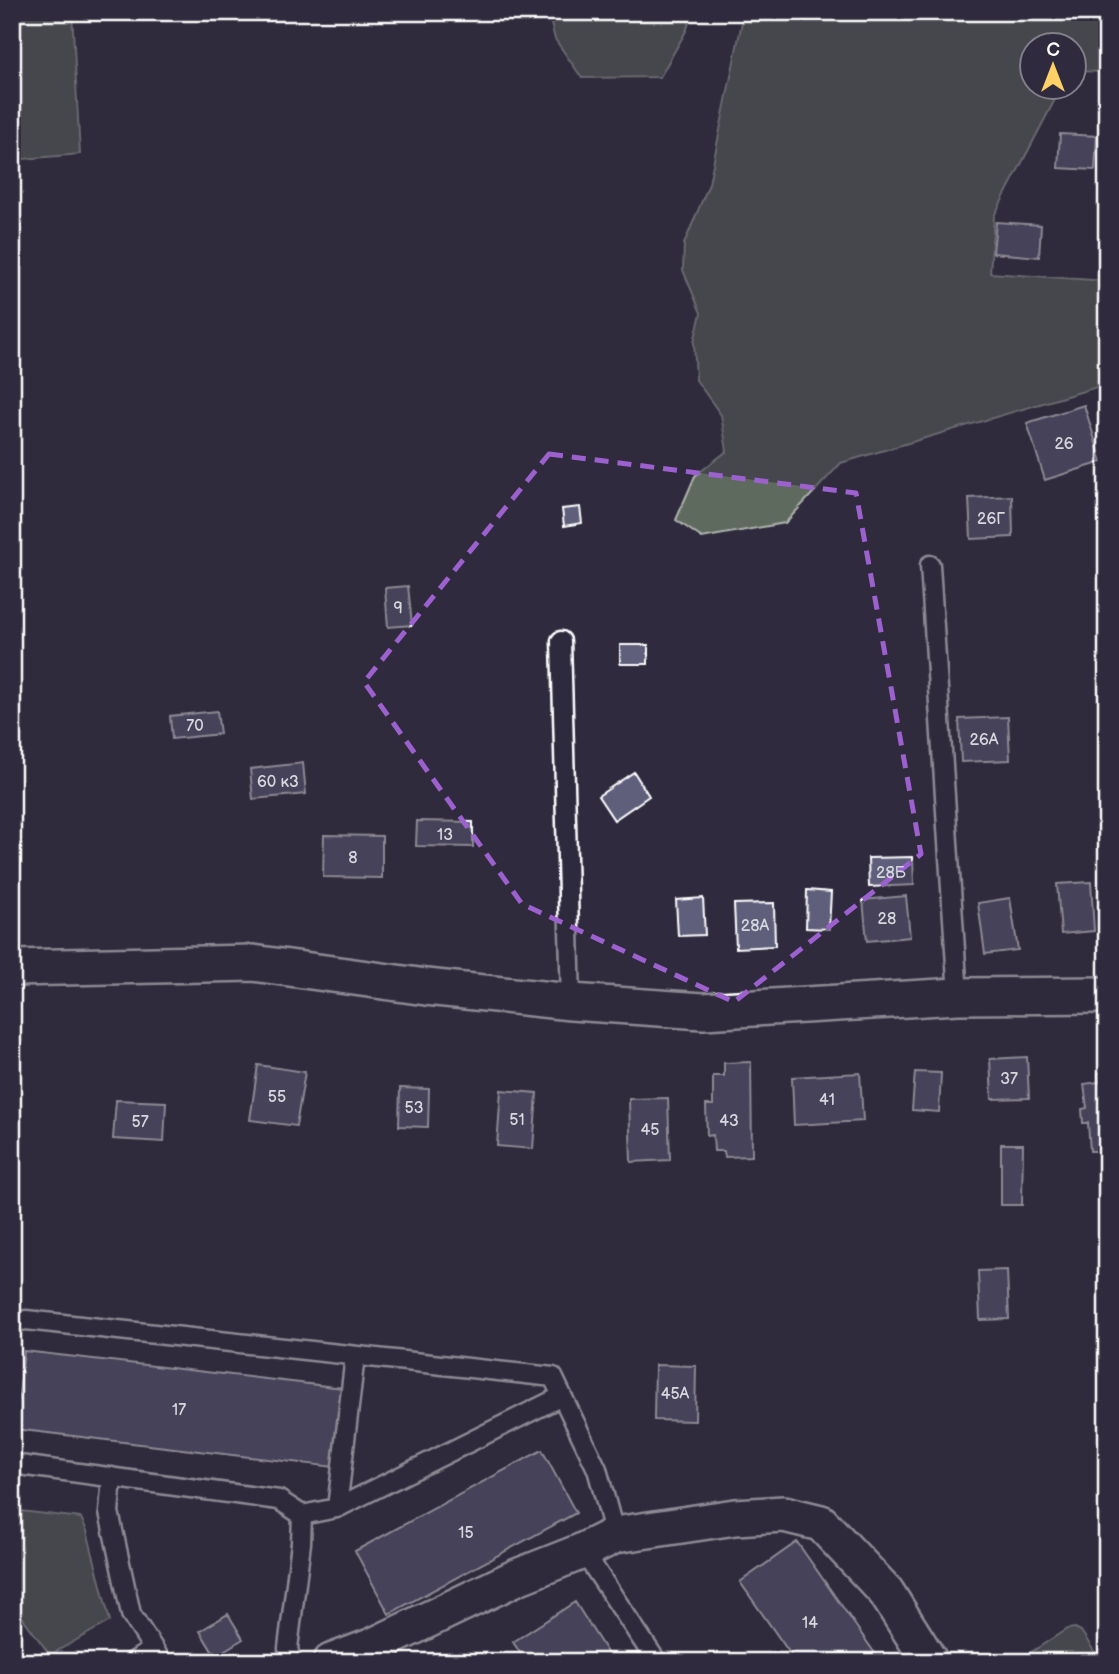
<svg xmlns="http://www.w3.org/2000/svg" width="1119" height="1674" font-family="'Balsamiq Sans',sans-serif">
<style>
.green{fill:#5f6a5e;stroke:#afb4ae;stroke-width:2}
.building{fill:#5e5e7c;stroke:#fff;stroke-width:2}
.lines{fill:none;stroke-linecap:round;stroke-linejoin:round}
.service-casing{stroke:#fff;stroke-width:23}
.minor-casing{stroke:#fff;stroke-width:40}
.service{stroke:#2f2a3d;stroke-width:18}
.minor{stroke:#2f2a3d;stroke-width:35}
.marked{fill:none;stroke:#9c61cf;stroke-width:5;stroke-dasharray:14 9;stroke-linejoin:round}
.labels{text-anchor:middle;stroke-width:5;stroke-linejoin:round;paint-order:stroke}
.number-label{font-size:16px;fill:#d7d7de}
</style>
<rect width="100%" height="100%" fill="#2f2a3d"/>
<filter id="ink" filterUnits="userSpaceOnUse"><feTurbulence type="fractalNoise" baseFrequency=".0143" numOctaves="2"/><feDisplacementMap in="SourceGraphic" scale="14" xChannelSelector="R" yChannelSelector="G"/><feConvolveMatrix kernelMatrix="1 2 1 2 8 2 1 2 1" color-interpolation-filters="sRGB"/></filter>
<g filter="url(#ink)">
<!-- green -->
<path class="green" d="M12,12h60l8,142 -68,6z
M548,12h145l-7,19 -26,46 -78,1 -27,-39z
M744,12h363v60l-33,-1v-25h-42v42h29l-67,128 -4,57 117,8v103l-266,79 -56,60 -83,15 -26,-18 19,-44 32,-25 -6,-36 -25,-35 -2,-38 7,-29 -18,-43 1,-26 25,-60z
M12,1510l69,8 6,13 23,90 -60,34 -38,-52z
M1075,1628l6,3 20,31h-85l51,-33z"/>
<!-- building -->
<path class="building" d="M1060,134l37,2 -2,34 -37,-2z
M996,222l45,3 -2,32 -46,-4z
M1084,405l18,57 -57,18 -18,-57z
M1012,496l1,41 -42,2 -2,-41z
M580,507l2,16 -18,3 -2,-17z
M408,586l4,39 -24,2 -3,-39z
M620,645h28v19h-28z
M217,711l3,23 -48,5 -2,-23z
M1008,717l2,43 -49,2 -2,-43z
M303,763l3,31 -53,5 -3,-30z
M634,772l15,24 -35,24 -16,-24z
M417,821l56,1v25l-57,-1z
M324,835l58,1v42l-59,-1z
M913,857l1,28 -45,2 -1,-29z
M1091,882l3,49 -33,3 -4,-50z
M807,890l24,2 -2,37 -23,-1z
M906,896l4,41 -43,4 -4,-41z
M703,898l2,37 -27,1 -2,-36z
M1010,898l8,52 -33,4 -7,-51z
M774,903l1,43 -39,2 -2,-44z
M1027,1057l2,41 -37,1 -2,-40z
M751,1062l1,94 -27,1 -1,-6h-10l-1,-16 -6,1 -1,-31h7v-29h11v-13z
M258,1065l47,7 -9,54 -46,-6z
M915,1072l26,1 -2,39 -27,-2z
M1107,1072v92l-9,1 -1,-14h-7l-2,-28h-5l-1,-14 5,-1 -3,-24 15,-2 -1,-9z
M860,1073l3,48 -69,4 -2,-48z
M400,1088l29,1 -1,38 -29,-1z
M501,1090l36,3 -4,56 -36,-3z
M668,1098l2,62 -39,2 -2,-63z
M116,1100l50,2 -2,40 -51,-3z
M1001,1144h22l-1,61h-21z
M1007,1270l2,49 -29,1 -2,-49z
M24,1351l319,37 -9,79 -319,-38z
M655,1365l41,1 -1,55 -41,-1z
M542,1450l34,63 -187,101 -34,-63z
M797,1542l84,120h-85l-56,-80z
M575,1602l38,60h-87l-13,-20z
M228,1614l15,25 -28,17 -15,-25z"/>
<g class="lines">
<!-- service casing -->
<g class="service-casing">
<path id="service" d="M930,565l28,431
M561,641l10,361
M12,1323l14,-3 527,57 44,92 18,66
M12,1464l267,36 23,15 -1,28 -13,105 3,14
M112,1477l-3,35 22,102 31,48
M337,1508l18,-152
M302,1515l35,-7 225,-112
M583,1551l74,111
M133,1662l20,-13"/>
</g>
<!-- minor casing -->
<g class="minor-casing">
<path id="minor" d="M12,968l241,-5 173,24 145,15 132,9 255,-15 149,-1
M331,1662l42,-16 144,-69 66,-26 32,-16 120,-18 49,-3 37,9 65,69 44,70"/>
</g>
<!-- service -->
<use href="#service" class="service"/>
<!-- minor -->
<use href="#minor" class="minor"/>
</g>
</g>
<!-- marked area -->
<path d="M0 0H1119V1674H0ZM549,454l307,39 65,361 -187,148 -212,-98 -158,-222z" fill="#2f2a3d" fill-opacity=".55" fill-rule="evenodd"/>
<path class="marked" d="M549,454l307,39 65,361 -187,148 -212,-98 -158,-222z"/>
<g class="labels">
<!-- number labels -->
<g class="number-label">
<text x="1064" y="449">26</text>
<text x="991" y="524">26Г</text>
<text x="398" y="613">9</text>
<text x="195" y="731">70</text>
<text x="984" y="745">26А</text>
<text x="278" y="787">60 к3</text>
<text x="445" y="840">13</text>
<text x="353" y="863">8</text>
<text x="891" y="878">28Б</text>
<text x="887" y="924">28</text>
<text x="755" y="931">28А</text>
<text x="1009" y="1084">37</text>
<text x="277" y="1102">55</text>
<text x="827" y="1105">41</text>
<text x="414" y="1113">53</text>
<text x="517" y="1125">51</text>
<text x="729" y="1126">43</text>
<text x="140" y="1127">57</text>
<text x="650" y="1135">45</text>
<text x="675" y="1399">45А</text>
<text x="179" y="1415">17</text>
<text x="466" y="1538">15</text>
<text x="810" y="1628">14</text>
</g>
</g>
<!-- margin -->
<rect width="1119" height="1674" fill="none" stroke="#2f2a3d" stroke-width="42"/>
<rect x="21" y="21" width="1077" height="1632" fill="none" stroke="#fff" stroke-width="2.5" filter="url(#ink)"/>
<!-- north arrow -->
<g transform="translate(1053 66)"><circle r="33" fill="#2f2a3d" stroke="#827f8b" stroke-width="2"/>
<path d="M0-5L12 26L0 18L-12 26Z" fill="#ffd166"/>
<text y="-10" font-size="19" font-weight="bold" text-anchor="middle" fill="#ffffff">С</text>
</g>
</svg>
